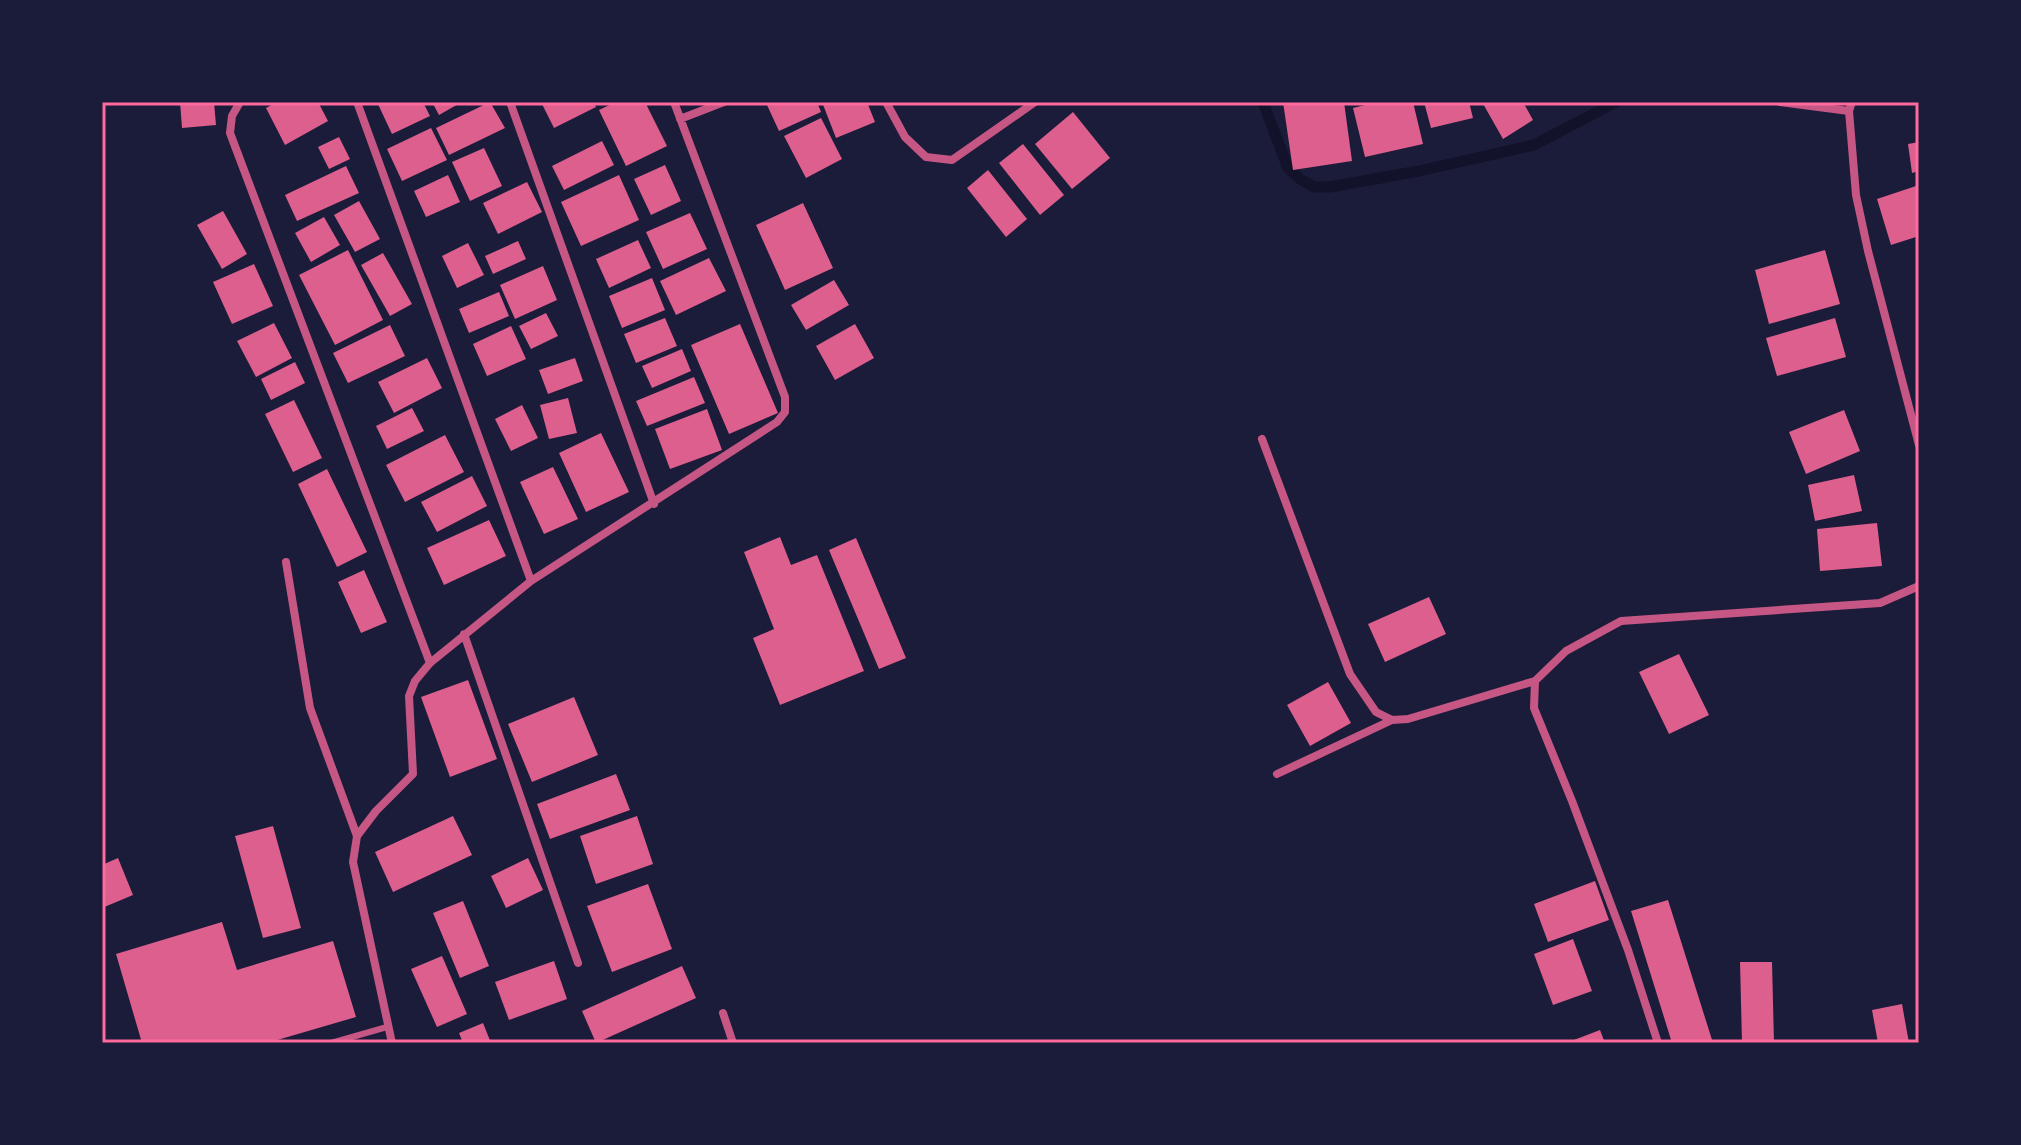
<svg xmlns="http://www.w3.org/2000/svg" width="2021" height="1145" font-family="Lora,serif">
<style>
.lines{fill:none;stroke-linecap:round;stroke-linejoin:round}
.stream{stroke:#12122b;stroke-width:11}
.building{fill:#dd5f8e}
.service{stroke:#c65784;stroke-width:6}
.minor{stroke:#c65784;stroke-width:8}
.neatline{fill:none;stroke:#ff6b9d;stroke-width:3}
</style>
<rect width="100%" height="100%" fill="#1b1b3a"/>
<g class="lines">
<!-- stream -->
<path class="stream" d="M1263,102l25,66 12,11 14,8h16l89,-16 115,-26 82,-43"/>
</g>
<!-- building -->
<path class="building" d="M180,102h34l2,23 -34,3z
M277,102h41l10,19 -43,24 -19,-37z
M377,102h46l7,14 -38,18z
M432,102h30l-23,13z
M490,102l15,26 -56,27 -13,-27z
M541,102h53l2,5 -42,21z
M616,102h29l22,44 -41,20 -27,-56z
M774,102h43l4,10 -42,19 -12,-26z
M822,102h45l8,20 -39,16z
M1283,102h61l8,59 -59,9z
M1377,102h36l10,42 -58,13 -12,-49z
M1424,102h45l4,16 -42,10z
M1482,102h41l10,18 -30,19z
M1073,112l37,46 -38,31 -37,-45z
M821,118l21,41 -36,19 -22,-42z
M431,128l16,32 -45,21 -15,-32z
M339,137l11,22 -21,10 -11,-22z
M602,141l12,24 -50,25 -12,-24z
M1919,142v29l-7,2 -4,-29z
M1023,144l41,51 -24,20 -41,-52z
M484,148l18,38 -32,15 -18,-39z
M665,165l16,36 -30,14 -17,-36z
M346,166l13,27 -62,28 -12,-26z
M988,170l39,49 -21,18 -39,-49z
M448,175l12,27 -34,15 -12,-26z
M619,175l20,45 -58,26 -20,-44z
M527,182l15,30 -44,22 -15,-31z
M1919,185v51l-28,9 -14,-46z
M359,201l21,38 -25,13 -21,-37z
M803,203l30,65 -48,22 -29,-65z
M223,211l24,43 -25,15 -25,-44z
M690,213l17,36 -44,20 -17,-37z
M324,217l16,28 -29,17 -16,-29z
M638,240l13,28 -42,20 -13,-29z
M518,241l8,18 -33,15 -8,-18z
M468,243l16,32 -27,13 -15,-32z
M348,250l35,70 -48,25 -36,-70z
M1825,250l15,54 -71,20 -14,-54z
M383,253l29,51 -22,12 -29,-51z
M709,258l17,33 -50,24 -16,-34z
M254,264l19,42 -41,18 -19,-42z
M543,266l14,34 -42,19 -15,-34z
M652,278l13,32 -43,18 -13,-32z
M834,280l15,25 -43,25 -15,-25z
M499,292l10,24 -40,17 -10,-24z
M546,313l12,23 -27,13 -12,-23z
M665,318l12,28 -41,17 -12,-29z
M1835,318l11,39 -69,19 -11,-38z
M274,323l18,35 -36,19 -19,-36z
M740,324l38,89 -49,21 -38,-89z
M855,324l19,34 -39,22 -19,-34z
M390,325l15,31 -57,27 -15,-30z
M511,326l15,33 -39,17 -14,-32z
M682,349l9,22 -39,17 -10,-22z
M427,358l15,30 -48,25 -16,-31z
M575,358l8,23 -35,13 -9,-24z
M295,362l10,21 -34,17 -10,-21z
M694,377l11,26 -58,23 -11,-25z
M568,398l9,35 -28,6 -9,-34z
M294,400l28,58 -29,14 -28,-58z
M522,405l16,33 -27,13 -16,-32z
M412,408l12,23 -37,18 -11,-23z
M707,409l15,41 -52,19 -15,-40z
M1844,410l16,41 -54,23 -17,-42z
M601,433l28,59 -43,20 -27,-59z
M445,435l19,37 -59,30 -19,-37z
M553,467l25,52 -34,15 -24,-52z
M327,469l40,83 -30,15 -39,-83z
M1854,475l8,36 -47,10 -7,-36z
M472,476l15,30 -50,26 -16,-30z
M489,520l17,36 -62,29 -17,-37z
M1877,523l5,43 -62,5 -3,-42z
M780,537l11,28 26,-10 47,116 -84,34 -27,-67 21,-9 -30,-77z
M856,538l50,120 -27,11 -50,-119z
M364,570l23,52 -26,11 -23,-51z
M1429,597l17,37 -61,28 -17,-38z
M1679,654l30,61 -40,19 -30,-62z
M468,680l29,79 -47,18 -29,-80z
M1328,682l23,41 -41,23 -23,-41z
M574,697l24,58 -66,27 -24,-58z
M616,774l14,36 -80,29 -13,-35z
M453,816l19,39 -79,37 -18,-40z
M637,816l16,48 -57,20 -16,-48z
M273,826l28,102 -38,10 -28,-102z
M118,858l15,37 -31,13v-43z
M528,858l15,32 -37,18 -15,-32z
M1595,881l14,39 -61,22 -14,-38z
M648,884l24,65 -60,23 -25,-66z
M1668,900l45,143h-41l-41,-132z
M463,901l26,65 -29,12 -27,-65z
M222,922l15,48 96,-29 23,76 -89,26h-125l-26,-89z
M1573,939l19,52 -39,14 -19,-51z
M442,956l25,58 -30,13 -26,-58z
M554,961l13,38 -58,21 -14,-38z
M1740,962h32l2,81h-32z
M682,966l14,32 -100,45 -14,-32z
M1902,1004l7,39h-31l-6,-33z
M483,1023l8,20h-28l-4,-10z
M1600,1030l5,13h-39z"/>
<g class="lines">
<!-- service -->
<path class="service" d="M331,1043l56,-16"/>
<!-- minor -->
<path class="minor" d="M240,102l-8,14 -2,17 200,530
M357,102l174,479
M510,102l144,402
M886,102l19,35 21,20 26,3 83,-58
M1780,102l69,9
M1852,102l-3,9 7,84 12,56 51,194
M680,119l44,-17
M1262,439l88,235 26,38 16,8 16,-1 127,-38 31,-30 55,-30 259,-18 39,-17
M286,562l24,146 47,128
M464,634l114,329
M1535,681l-1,27 38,93 56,149 30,93
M1277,774l115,-54
M723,1013l10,30
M392,1043l-39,-181 4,-26 19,-25 37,-37 -4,-78 6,-15 15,-18 101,-82 246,-159 8,-10v-15l-111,-295"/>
</g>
<!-- border -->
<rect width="2021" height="1145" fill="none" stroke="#1b1b3a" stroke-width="208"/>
<rect x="104" y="104" width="1813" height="937" class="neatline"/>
</svg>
